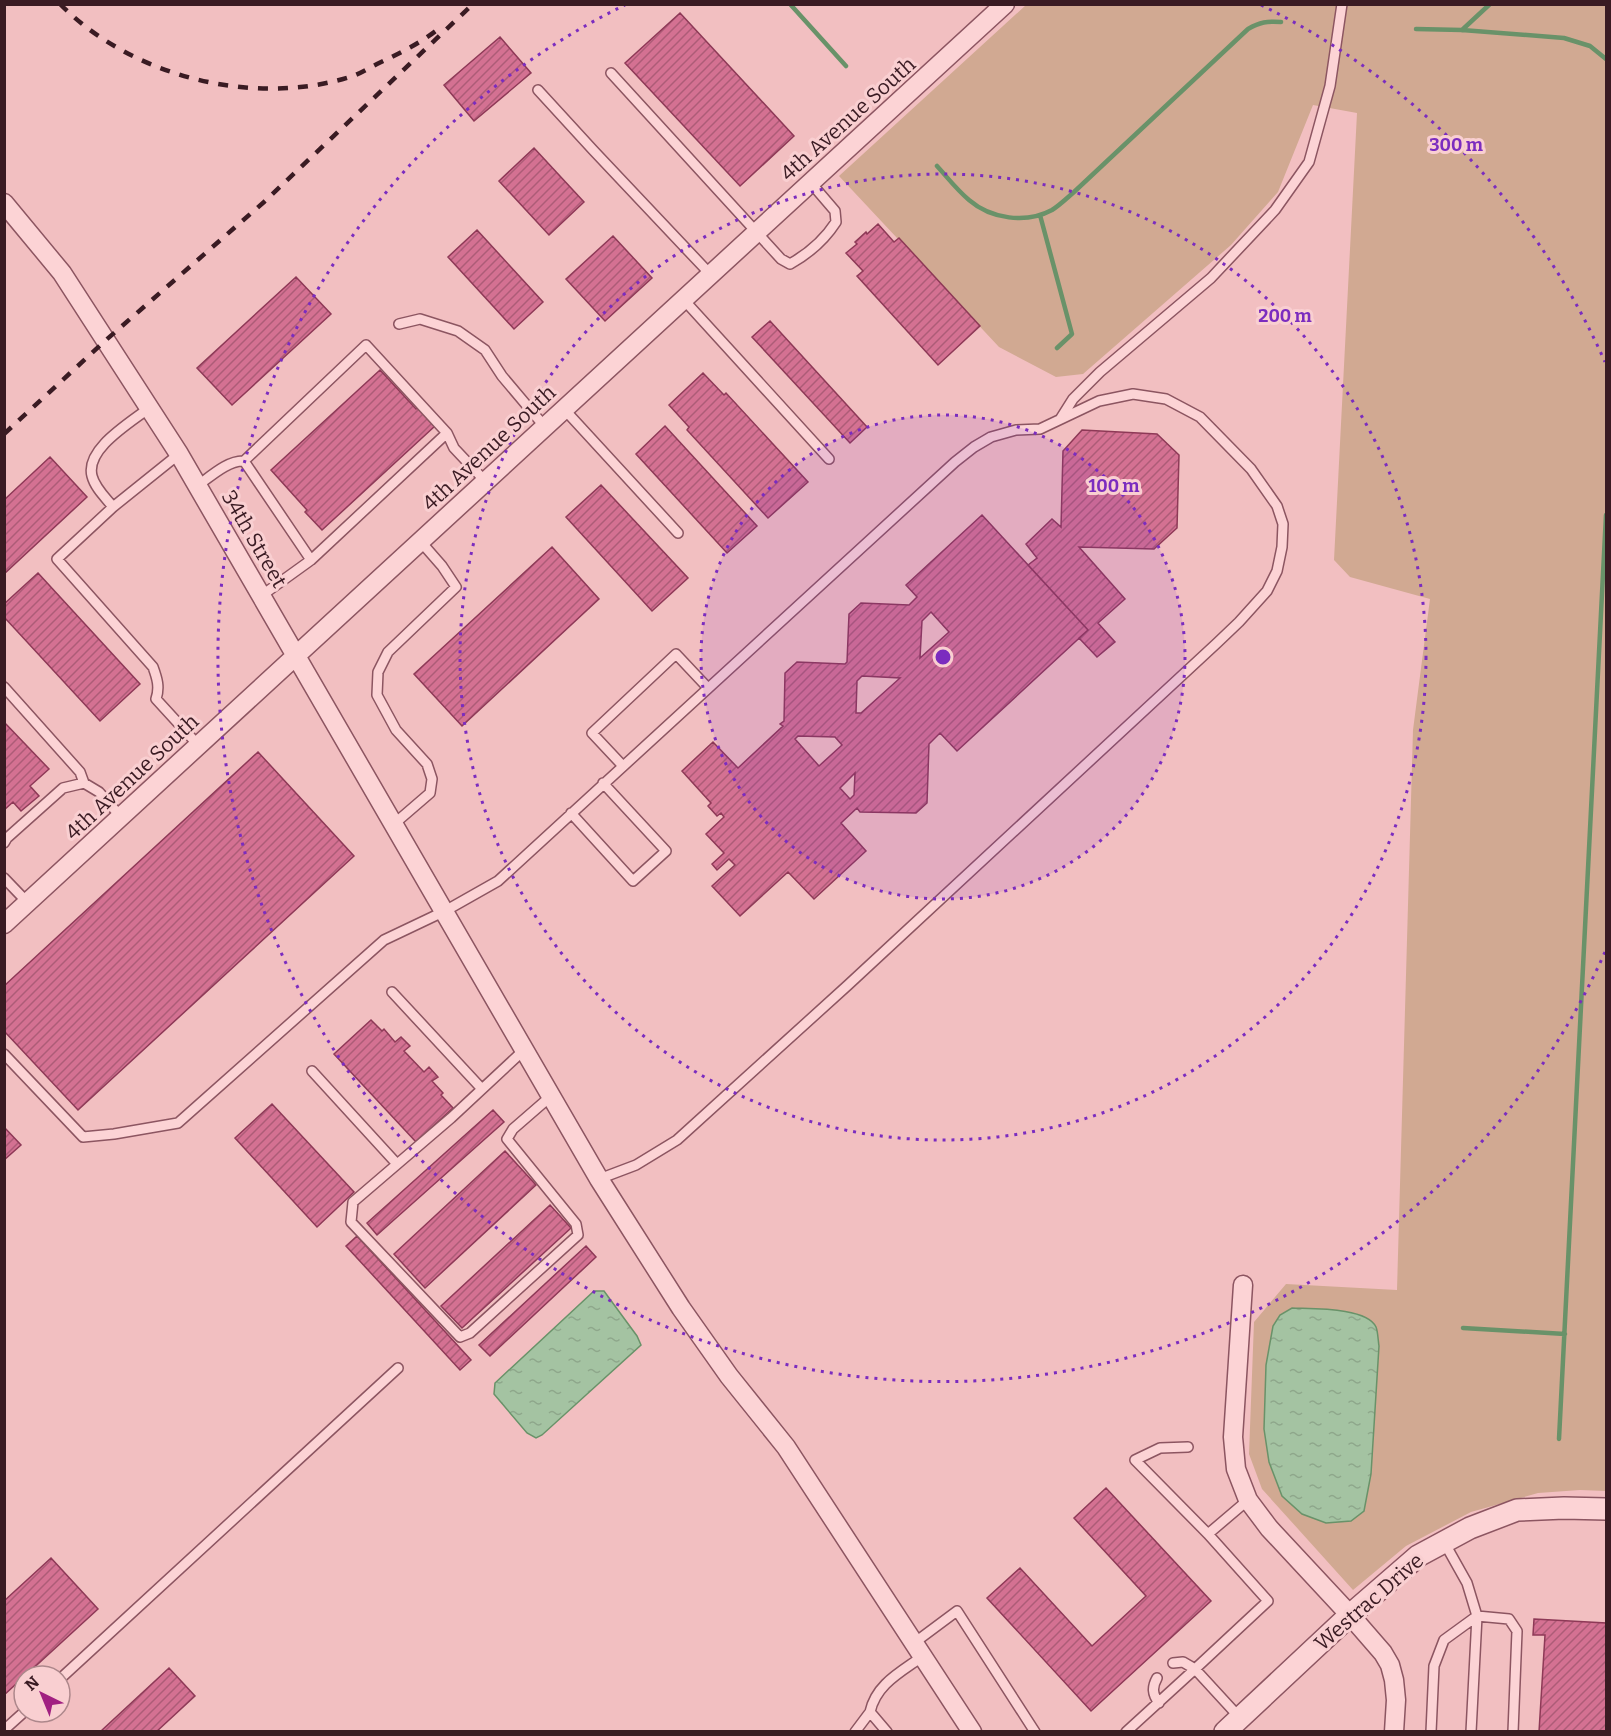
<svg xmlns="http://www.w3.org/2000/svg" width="1611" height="1736" font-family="Bitter,serif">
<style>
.green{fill:#d1a992}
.water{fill:url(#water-ripples);stroke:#699269;stroke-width:1.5}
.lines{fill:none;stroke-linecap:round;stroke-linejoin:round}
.stream{stroke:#699269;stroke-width:4.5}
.building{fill:url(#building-hatch);stroke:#8e3957;stroke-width:1.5;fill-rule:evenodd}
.service-casing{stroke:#8c5561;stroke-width:12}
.minor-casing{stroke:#8c5561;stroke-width:21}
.tertiary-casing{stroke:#8c5561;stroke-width:24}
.service{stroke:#fcd3d5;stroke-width:9}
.minor{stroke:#fcd3d5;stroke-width:18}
.tertiary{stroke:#fcd3d5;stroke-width:21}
.rail{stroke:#3a1b23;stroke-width:4.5;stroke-dasharray:10 10;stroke-linecap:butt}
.ring{fill:none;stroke:#7b2cbf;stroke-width:3;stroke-dasharray:3 6}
.labels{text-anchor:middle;stroke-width:6;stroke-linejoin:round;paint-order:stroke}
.street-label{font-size:21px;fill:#3a1b23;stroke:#f9cfd1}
.centre{fill:#7b2cbf;stroke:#f9cfd1;stroke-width:3}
.ring-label{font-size:18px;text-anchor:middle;font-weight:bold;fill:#7b2cbf;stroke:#f9cfd1;stroke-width:6;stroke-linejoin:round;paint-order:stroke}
</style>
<defs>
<pattern id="water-ripples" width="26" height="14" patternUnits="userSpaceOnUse" patternTransform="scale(1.5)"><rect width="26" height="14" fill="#a4c3a2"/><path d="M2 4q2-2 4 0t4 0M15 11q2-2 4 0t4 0" fill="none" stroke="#8ea78b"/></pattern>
<pattern id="building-hatch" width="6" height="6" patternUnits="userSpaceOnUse" patternTransform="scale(1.5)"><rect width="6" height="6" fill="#d47192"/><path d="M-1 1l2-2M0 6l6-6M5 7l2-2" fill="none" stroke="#ad5c77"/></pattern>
</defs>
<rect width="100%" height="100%" fill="#f2bfc1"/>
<!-- green -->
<path class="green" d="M1026,5h580v1486l-26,-1 -42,3 -67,19 -65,34 -53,44 -91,-101 -13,-35 5,-132 32,-38 111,6 16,-560 17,-131 -80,-22 -16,-17 23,-447 -44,-8 -35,87 -47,53 -148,129 -27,3 -57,-30 -160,-171z"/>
<!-- water -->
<path class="water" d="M594,1291h10l33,45 4,9 -99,90 -6,3 -9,-5 -33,-39 1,-11z
M1292,1308c19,1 75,-1 84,19 2,5 2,13 3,19l-8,128 -7,37 -13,10 -25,2 -24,-9 -20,-18 -13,-34 -5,-33 2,-64 7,-39 7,-11z"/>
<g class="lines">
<!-- stream -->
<path class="stream" d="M790,4l56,62
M1416,29l46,1 102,8 26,8 16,13
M1462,30l28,-26
M937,166c10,11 20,24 32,34 22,19 57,24 83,10 8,-5 15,-12 22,-18l174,-163c12,-7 19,-8 33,-7
M1040,215l32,119 -15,14
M1463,1328l102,6
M1559,1439l47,-924"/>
</g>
<!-- building -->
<path class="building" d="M680,13l114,123 -54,50 -115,-123z
M500,37l31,36 -57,48 -30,-36z
M534,148l50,54 -35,33 -50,-54z
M878,224l16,18 5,-4 81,88 -42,39 -81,-89 6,-5 -17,-18 11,-9 -2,-2 11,-10 1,2z
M477,230l66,72 -29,27 -66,-72z
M613,236l39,42 -47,43 -39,-42z
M296,277l35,37 -99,91 -35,-37z
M770,321l97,106 -17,16 -98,-106z
M380,370l36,39 2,-2 17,19 -113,104 -17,-18 2,-2 -36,-40z
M703,373l21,22 2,-2 82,89 -40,36 -81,-88 2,-3 -20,-22z
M665,426l92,100 -30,27 -91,-99z
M1082,430l75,4 22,21 -2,73 -23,21 -75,-2 46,52 -27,24 17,19 -18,15 -18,-19 9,-8 -60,-65 9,-7 -11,-14 26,-25 9,8 2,-76z
M50,457l37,40 -83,77v-74z
M601,485l87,93 -36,33 -86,-94z
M982,515l106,115 -131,121 -17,-18 -11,11 -2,59 -11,10 -56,-1 -3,-4 -16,15 25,28 -52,48 -26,-27 -48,44 -28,-30 23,-21 -6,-6 -12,11 -5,-6 12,-11 -18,-19 18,-17 -3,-4 -4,3 -9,-10 3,-3 -29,-32 31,-29 25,26 45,-42 -3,-2 4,-3 1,-48 12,-11 48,2 2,-2 2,-48 12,-11 48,2 8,-8 -11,-12zM931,612l18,20 -29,26 2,-37zM862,676l38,2 -39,35h-5l1,-32zM798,736l37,1 7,8 -23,21 -24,-27zM855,773l-1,22 -4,4 -10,-11z
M552,547l47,52 -137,127 -48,-52z
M38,573l102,111 -40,37 -96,-104v-13z
M4,722l45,47 -19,17 9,10 -18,15 -8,-9 -9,8z
M258,752l96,104 -276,254 -74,-79v-45z
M371,1020l11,11 2,-2 11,13 6,-5 9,9 -6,5 20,21 5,-5 9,10 -6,4 11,12 -2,2 12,13 -37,34 -82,-88z
M272,1104l82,88 -37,35 -82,-89z
M493,1110l11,12 -127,113 -10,-12z
M4,1127l17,18 -17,15z
M505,1151l31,34 -111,103 -31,-34z
M550,1205l21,23 -109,100 -21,-22z
M357,1236l114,124 -11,10 -114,-124z
M586,1246l10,11 -106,99 -11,-11z
M1106,1488l105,113 -120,110 -104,-113 33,-30 72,78 54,-50 -72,-78z
M51,1558l47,51 -94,86v-94z
M1534,1619l72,4v109h-67l6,-97h-12z
M169,1668l26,28 -39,36 -55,-1z"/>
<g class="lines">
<!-- service casing -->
<g class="service-casing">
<path id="service" d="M611,73l170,186 9,5c18,-10 35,-25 46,-42l-1,-11 -24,-28
M538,90l55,60 118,125
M684,300l145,159
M399,324l21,-5 38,12 27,19 17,26 43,51
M564,409l114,124
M1061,418l12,-19 27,-27 111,-94 64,-68 34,-48 21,-76 12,-82
M179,454l-66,53 -56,52 96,108c4,11 7,20 3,32l43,47
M244,461l122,-116 81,88 7,15 32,34
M197,486c13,-9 31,-26 47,-25l67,99
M113,507c-7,-9 -18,-19 -21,-31 -7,-27 38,-53 57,-68
M261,596l50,-36 136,-127
M4,687l76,85 4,11
M623,766l-31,-33 84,-79 32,34
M571,813l62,68 33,-30 -63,-68
M394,824l36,-31 2,-14 -5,-15 -31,-34 -19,-35 1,-23 10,-20 68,-65 -14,-21 -21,-24
M4,843l3,-5 56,-50 21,-5 15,9 23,26
M4,878l24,25
M392,992l90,97
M524,1050l-73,68 -98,84 -2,20 109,115 10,-4 108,-98 -2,-11 -69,-85 6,-10 38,-33
M4,1054l79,83 31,-3 64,-11 206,-183 61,-29 53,-30 457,-419 19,-15 17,-10 25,-7 24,-1 59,-28 34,-7 33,5 34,18 51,52 26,37 6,18 -1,23 -5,24 -10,20 -28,31 -22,21 -369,342 -171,155 -41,25 -37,14
M312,1071l85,93
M1208,1534l40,-34
M1444,1542l23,41 10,33 -6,116
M914,1643l43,-32 78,121
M1173,1663l10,-1 12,7 73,-68 -60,-67 -73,-74 25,-12 28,-1
M1157,1678c-5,9 -5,16 2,25
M60,1679l338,-311
M4,1730l20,-18
M855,1732l15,-20
M887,1732l-17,-20c6,-28 31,-40 53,-56
M1126,1732l69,-63 45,49
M1431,1732l3,-66 10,-26 33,-24 32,3 8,12 -4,101"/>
</g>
<!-- minor casing -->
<g class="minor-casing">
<path id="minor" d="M4,203l58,70 117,181 420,725 82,129 48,68 57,71 186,285
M4,924l1001,-920
M1243,1285l-10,152 3,32 12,31 21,28 81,87 33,38 7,12 4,15 2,20 -2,32"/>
</g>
<!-- tertiary casing -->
<g class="tertiary-casing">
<path id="tertiary" d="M1225,1732l125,-117 68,-59 52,-28 47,-18 47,-2 42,1"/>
</g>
<!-- service -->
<use href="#service" class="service"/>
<!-- minor -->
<use href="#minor" class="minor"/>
<!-- tertiary -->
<use href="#tertiary" class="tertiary"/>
<!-- rail -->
<path class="rail" d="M60,4c72,73 195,104 293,72 8,-3 16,-8 24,-12 21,-10 42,-20 60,-34
M4,434l102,-94 158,-138 209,-198"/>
</g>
<!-- distance rings -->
<circle cx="943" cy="657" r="242" fill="#7b2cbf" fill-opacity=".12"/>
<g class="ring">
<circle cx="943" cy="657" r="242"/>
<circle cx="943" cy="657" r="483"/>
<path d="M1605 952A725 725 0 1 1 625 5M1261 5A725 725 0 0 1 1605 362"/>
</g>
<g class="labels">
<!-- street labels -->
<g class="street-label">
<text transform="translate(848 119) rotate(-42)" y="7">4th Avenue South</text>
<text transform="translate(489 448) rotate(-43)" y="7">4th Avenue South</text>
<text transform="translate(254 539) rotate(60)" y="7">34th Street</text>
<text transform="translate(132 777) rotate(-43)" y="7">4th Avenue South</text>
<text transform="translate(1369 1602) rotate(-41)" y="7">Westrac Drive</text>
</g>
</g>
<circle cx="943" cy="657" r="9" class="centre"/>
<g class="ring-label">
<text x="1456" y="151">300 m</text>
<text x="1285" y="322">200 m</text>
<text x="1114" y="492">100 m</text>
</g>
<!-- border -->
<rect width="1611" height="1736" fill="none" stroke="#3a1b23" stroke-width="12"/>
<!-- north arrow -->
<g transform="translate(42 1694) rotate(317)"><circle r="28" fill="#f9cfd1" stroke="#ad878b" stroke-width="1.5"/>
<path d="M0-4.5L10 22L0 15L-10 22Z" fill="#a12081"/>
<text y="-9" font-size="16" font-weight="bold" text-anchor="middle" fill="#3a1b23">N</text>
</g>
</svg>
